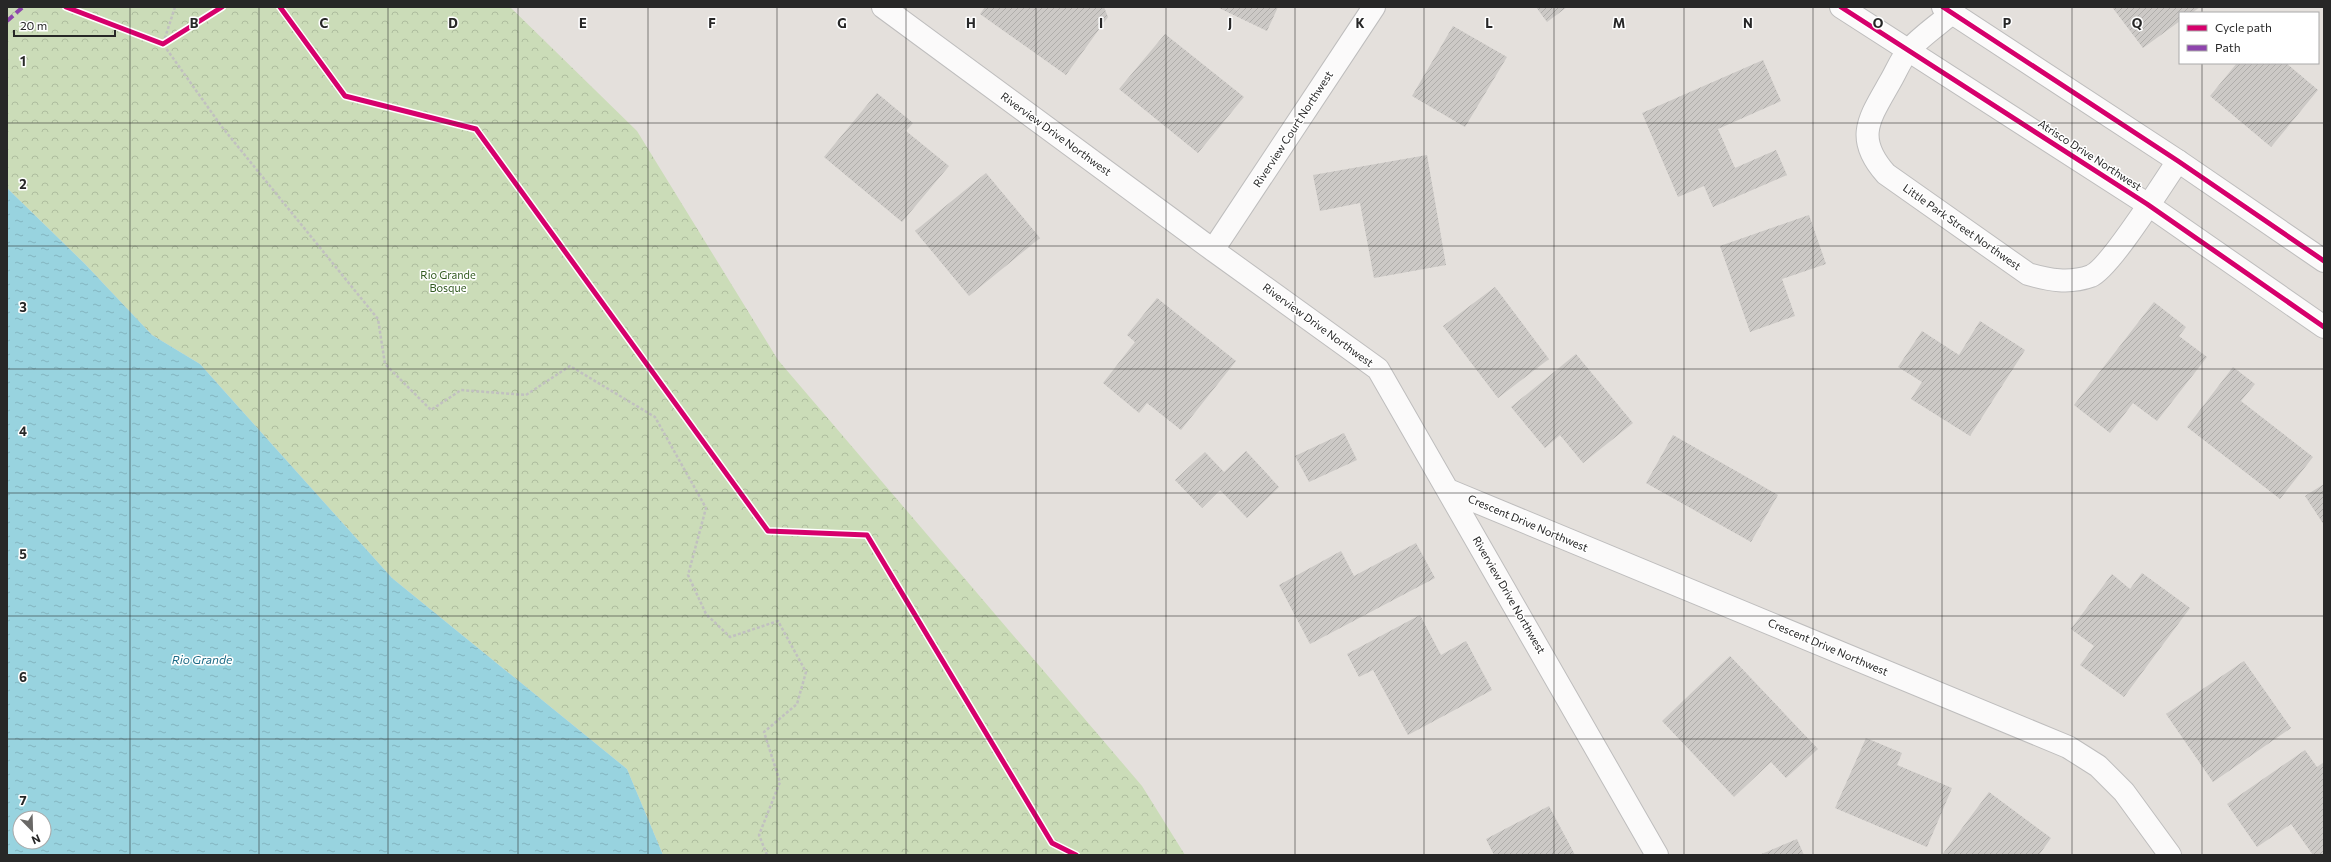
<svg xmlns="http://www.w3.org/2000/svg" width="2331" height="862" font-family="Commissioner,sans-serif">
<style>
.forest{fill:url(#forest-crowns)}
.water{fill:url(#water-ripples);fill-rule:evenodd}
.building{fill:url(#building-hatch)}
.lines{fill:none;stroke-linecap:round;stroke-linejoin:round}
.minor-casing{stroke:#bebdbd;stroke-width:24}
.secondary-casing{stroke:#bebdbd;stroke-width:24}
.path{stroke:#c1c0c0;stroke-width:2.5;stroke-dasharray:3 2;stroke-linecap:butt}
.minor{stroke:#fbfafa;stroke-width:22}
.secondary{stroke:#fbfafa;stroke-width:22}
.quiet{stroke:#8e44ad;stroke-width:4;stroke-dasharray:8 4;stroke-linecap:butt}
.cycleway-casing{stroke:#fff;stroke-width:8}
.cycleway{stroke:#d6006c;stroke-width:5}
.grid{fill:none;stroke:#272727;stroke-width:1;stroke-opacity:0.55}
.labels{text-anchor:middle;stroke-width:3;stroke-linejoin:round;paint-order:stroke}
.street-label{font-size:11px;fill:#272727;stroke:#fff}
.park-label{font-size:11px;fill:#325a20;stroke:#fff}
.water-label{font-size:12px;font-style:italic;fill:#1b6b86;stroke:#fff}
.grid-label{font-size:13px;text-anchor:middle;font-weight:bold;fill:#272727;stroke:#fff;stroke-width:3;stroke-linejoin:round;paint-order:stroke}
</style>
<defs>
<pattern id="forest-crowns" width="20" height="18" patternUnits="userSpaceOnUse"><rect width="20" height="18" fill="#cbdcb8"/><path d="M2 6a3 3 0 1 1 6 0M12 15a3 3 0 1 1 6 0" fill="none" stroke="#aebd9e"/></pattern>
<pattern id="water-ripples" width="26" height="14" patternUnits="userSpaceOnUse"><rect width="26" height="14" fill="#98d3df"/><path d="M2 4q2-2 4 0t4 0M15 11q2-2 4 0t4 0" fill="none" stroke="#83b5bf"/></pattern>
<pattern id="building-hatch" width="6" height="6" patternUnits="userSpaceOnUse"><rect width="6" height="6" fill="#ccc9c6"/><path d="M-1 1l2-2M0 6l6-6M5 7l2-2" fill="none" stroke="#afadaa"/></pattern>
</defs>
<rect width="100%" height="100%" fill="#e4e0dc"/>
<!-- forest -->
<path class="forest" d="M7,7h503l127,124 141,229 364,426 43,69h-522l-36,-86 -235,-191 -192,-214 -48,-29 -67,-71 -78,-76z"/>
<!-- water -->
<path class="water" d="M7,188l78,76 67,71 48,29 192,214 235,191 36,86h-656zM20,818h24v24h-24z"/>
<!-- building -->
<path class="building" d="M985,7h119l4,10 -42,58 -86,-61z
M1217,7h61l-11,24z
M1536,7h31l-20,15z
M2112,7h88l-8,6h-12v8l-37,27z
M1453,26l54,31 -42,70 -53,-31z
M1165,34l79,63 -46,56 -79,-64z
M1763,60l18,41 -63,28 17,39 41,-18 11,25 -74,32 -9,-21 -26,11 -36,-84z
M2237,63h49l32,27 -47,57 -61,-51z
M877,93l36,30 -7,8 43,35 -47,56 -78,-65z
M1427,155l19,110 -72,13 -14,-75 -40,8 -7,-36z
M986,173l54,65 -71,58 -54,-65z
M1809,215l17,49 -44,15 13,37 -45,16 -30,-86z
M1495,287l54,72 -51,39 -55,-72z
M1157,298l79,63 -55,69 -34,-27 -8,10 -36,-30 32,-41 -8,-7z
M2154,302l32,25 -7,9 28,21 -50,64 -24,-18 -23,30 -36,-28z
M1980,321l45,29 -55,86 -59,-37 11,-17 -24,-15 24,-36 37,24z
M1576,354l57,69 -50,40 -23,-28 -15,13 -34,-41z
M2233,367l22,17 -14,17 72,56 -33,42 -93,-72z
M1344,433l13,27 -48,22 -14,-26z
M1673,435l105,60 -27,47 -105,-59z
M1246,451l33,36 -32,31 -27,-28 -18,18 -27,-28 30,-28 19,20z
M2324,484v41l-19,-29z
M1416,543l19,35 -125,66 -31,-59 62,-34 13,25z
M2142,573l48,35 -66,89 -44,-32 14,-19 -23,-17 41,-55 18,15z
M1420,615l21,40 25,-14 26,49 -84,45 -35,-65 -14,7 -12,-23z
M1730,656l88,93 -32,29 -15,-16 -37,35 -72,-76z
M2244,661l47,67 -78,54 -47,-68z
M1866,738l36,15 -5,12 55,23 -25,59 -92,-39z
M2305,750l12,17 7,-5v93h-11l-22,-31 -34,23 -30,-43z
M1989,792l62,46 -12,17h-97z
M1549,806l26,49h-81l-8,-16z
M1797,839l7,16h-45z"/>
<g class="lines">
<!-- minor casing -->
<g class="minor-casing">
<path id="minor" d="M883,7l330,243 165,119 279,486
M1950,7l2,6c-14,12 -32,24 -44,38 -7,8 -12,21 -18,31 -21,37 -36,56 -4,92l142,100c21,6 41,10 63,2 19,-8 72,-93 87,-115
M1213,250l161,-243
M1448,490l620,257 30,19 26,26 46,63"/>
</g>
<!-- secondary casing -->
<g class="secondary-casing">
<path id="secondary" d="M1841,7l306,197 177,123
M1943,7l235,154 146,100"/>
</g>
<!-- path -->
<path class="path" d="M66,7l97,37 59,-37
M175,7l-12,37 59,83 156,192 7,45 46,46 30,-20 65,5 44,-29 85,51 51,91 -18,67 18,39 24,23 48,-16 28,51 -9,32 -33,28 16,50 -21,53 8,20
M280,7l65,89 131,33 292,402 99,4 185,308 24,12"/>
<!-- minor -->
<use href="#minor" class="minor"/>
<!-- secondary -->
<use href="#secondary" class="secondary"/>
<!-- quiet -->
<path class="quiet" d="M7,21l16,-14"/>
<!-- cycleway casing -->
<g class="cycleway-casing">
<path id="cycleway" d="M66,7l97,37 59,-37
M280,7l65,89 131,33 292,402 99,4 185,308 24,12
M1841,7l306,197 177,123
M1943,7l235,154 146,100"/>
</g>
<!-- cycleway -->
<use href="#cycleway" class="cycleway"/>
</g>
<!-- grid -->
<path class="grid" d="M130,7v848M259,7v848M388,7v848M518,7v848M648,7v848M777,7v848M906,7v848M1036,7v848M1166,7v848M1295,7v848M1424,7v848M1554,7v848M1684,7v848M1813,7v848M1942,7v848M2072,7v848M2202,7v6M2202,63v792M7,123h2317M7,246h2317M7,369h2317M7,493h2317M7,616h2317M7,739h2317"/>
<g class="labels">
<!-- street labels -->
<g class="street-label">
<text transform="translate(1293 129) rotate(-57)" y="4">Riverview Court Northwest</text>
<text transform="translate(1056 134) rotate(36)" y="4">Riverview Drive Northwest</text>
<text transform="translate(2090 155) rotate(33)" y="4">Atrisco Drive Northwest</text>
<text transform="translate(1962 227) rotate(35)" y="4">Little Park Street Northwest</text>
<text transform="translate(1318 325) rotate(36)" y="4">Riverview Drive Northwest</text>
<text transform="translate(1528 523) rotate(23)" y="4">Crescent Drive Northwest</text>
<text transform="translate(1509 595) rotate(60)" y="4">Riverview Drive Northwest</text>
<text transform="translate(1828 647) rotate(23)" y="4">Crescent Drive Northwest</text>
</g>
<!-- park labels -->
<g class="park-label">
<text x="448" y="279">Rio Grande<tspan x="448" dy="13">Bosque</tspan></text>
</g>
<!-- water labels -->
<g class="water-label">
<text x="202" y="664">Rio Grande</text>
</g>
</g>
<g class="grid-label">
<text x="194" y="28">B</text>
<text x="324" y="28">C</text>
<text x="453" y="28">D</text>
<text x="583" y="28">E</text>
<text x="712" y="28">F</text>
<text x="842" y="28">G</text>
<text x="971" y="28">H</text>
<text x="1101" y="28">I</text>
<text x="1230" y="28">J</text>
<text x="1360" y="28">K</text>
<text x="1489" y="28">L</text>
<text x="1619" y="28">M</text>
<text x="1748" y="28">N</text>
<text x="1878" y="28">O</text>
<text x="2007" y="28">P</text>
<text x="2137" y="28">Q</text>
<text x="23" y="66">1</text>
<text x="23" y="189">2</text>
<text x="23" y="312">3</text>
<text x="23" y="436">4</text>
<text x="23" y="559">5</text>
<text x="23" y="682">6</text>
<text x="23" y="805">7</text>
</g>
<!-- border -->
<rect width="2331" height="862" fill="none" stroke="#272727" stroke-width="16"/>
<!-- legend -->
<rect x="2179" y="12" width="140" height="52" fill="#ffffff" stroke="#a9a9a9"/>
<rect x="2187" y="25" width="20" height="6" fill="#d6006c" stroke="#a9a9a9"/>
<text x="2215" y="32" font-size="12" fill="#272727">Cycle path</text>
<rect x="2187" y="45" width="20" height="6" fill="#8e44ad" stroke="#a9a9a9"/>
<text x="2215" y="52" font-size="12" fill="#272727">Path</text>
<!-- north arrow -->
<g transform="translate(32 830) rotate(157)"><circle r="19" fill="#ffffff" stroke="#a9a9a9"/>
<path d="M0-3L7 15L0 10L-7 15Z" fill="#696866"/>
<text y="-6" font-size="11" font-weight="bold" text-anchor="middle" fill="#272727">N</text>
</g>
<!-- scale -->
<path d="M14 30v6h101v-6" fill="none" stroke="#272727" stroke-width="2"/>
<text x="20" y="30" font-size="12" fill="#272727" stroke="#ffffff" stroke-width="3" paint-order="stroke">20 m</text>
</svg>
